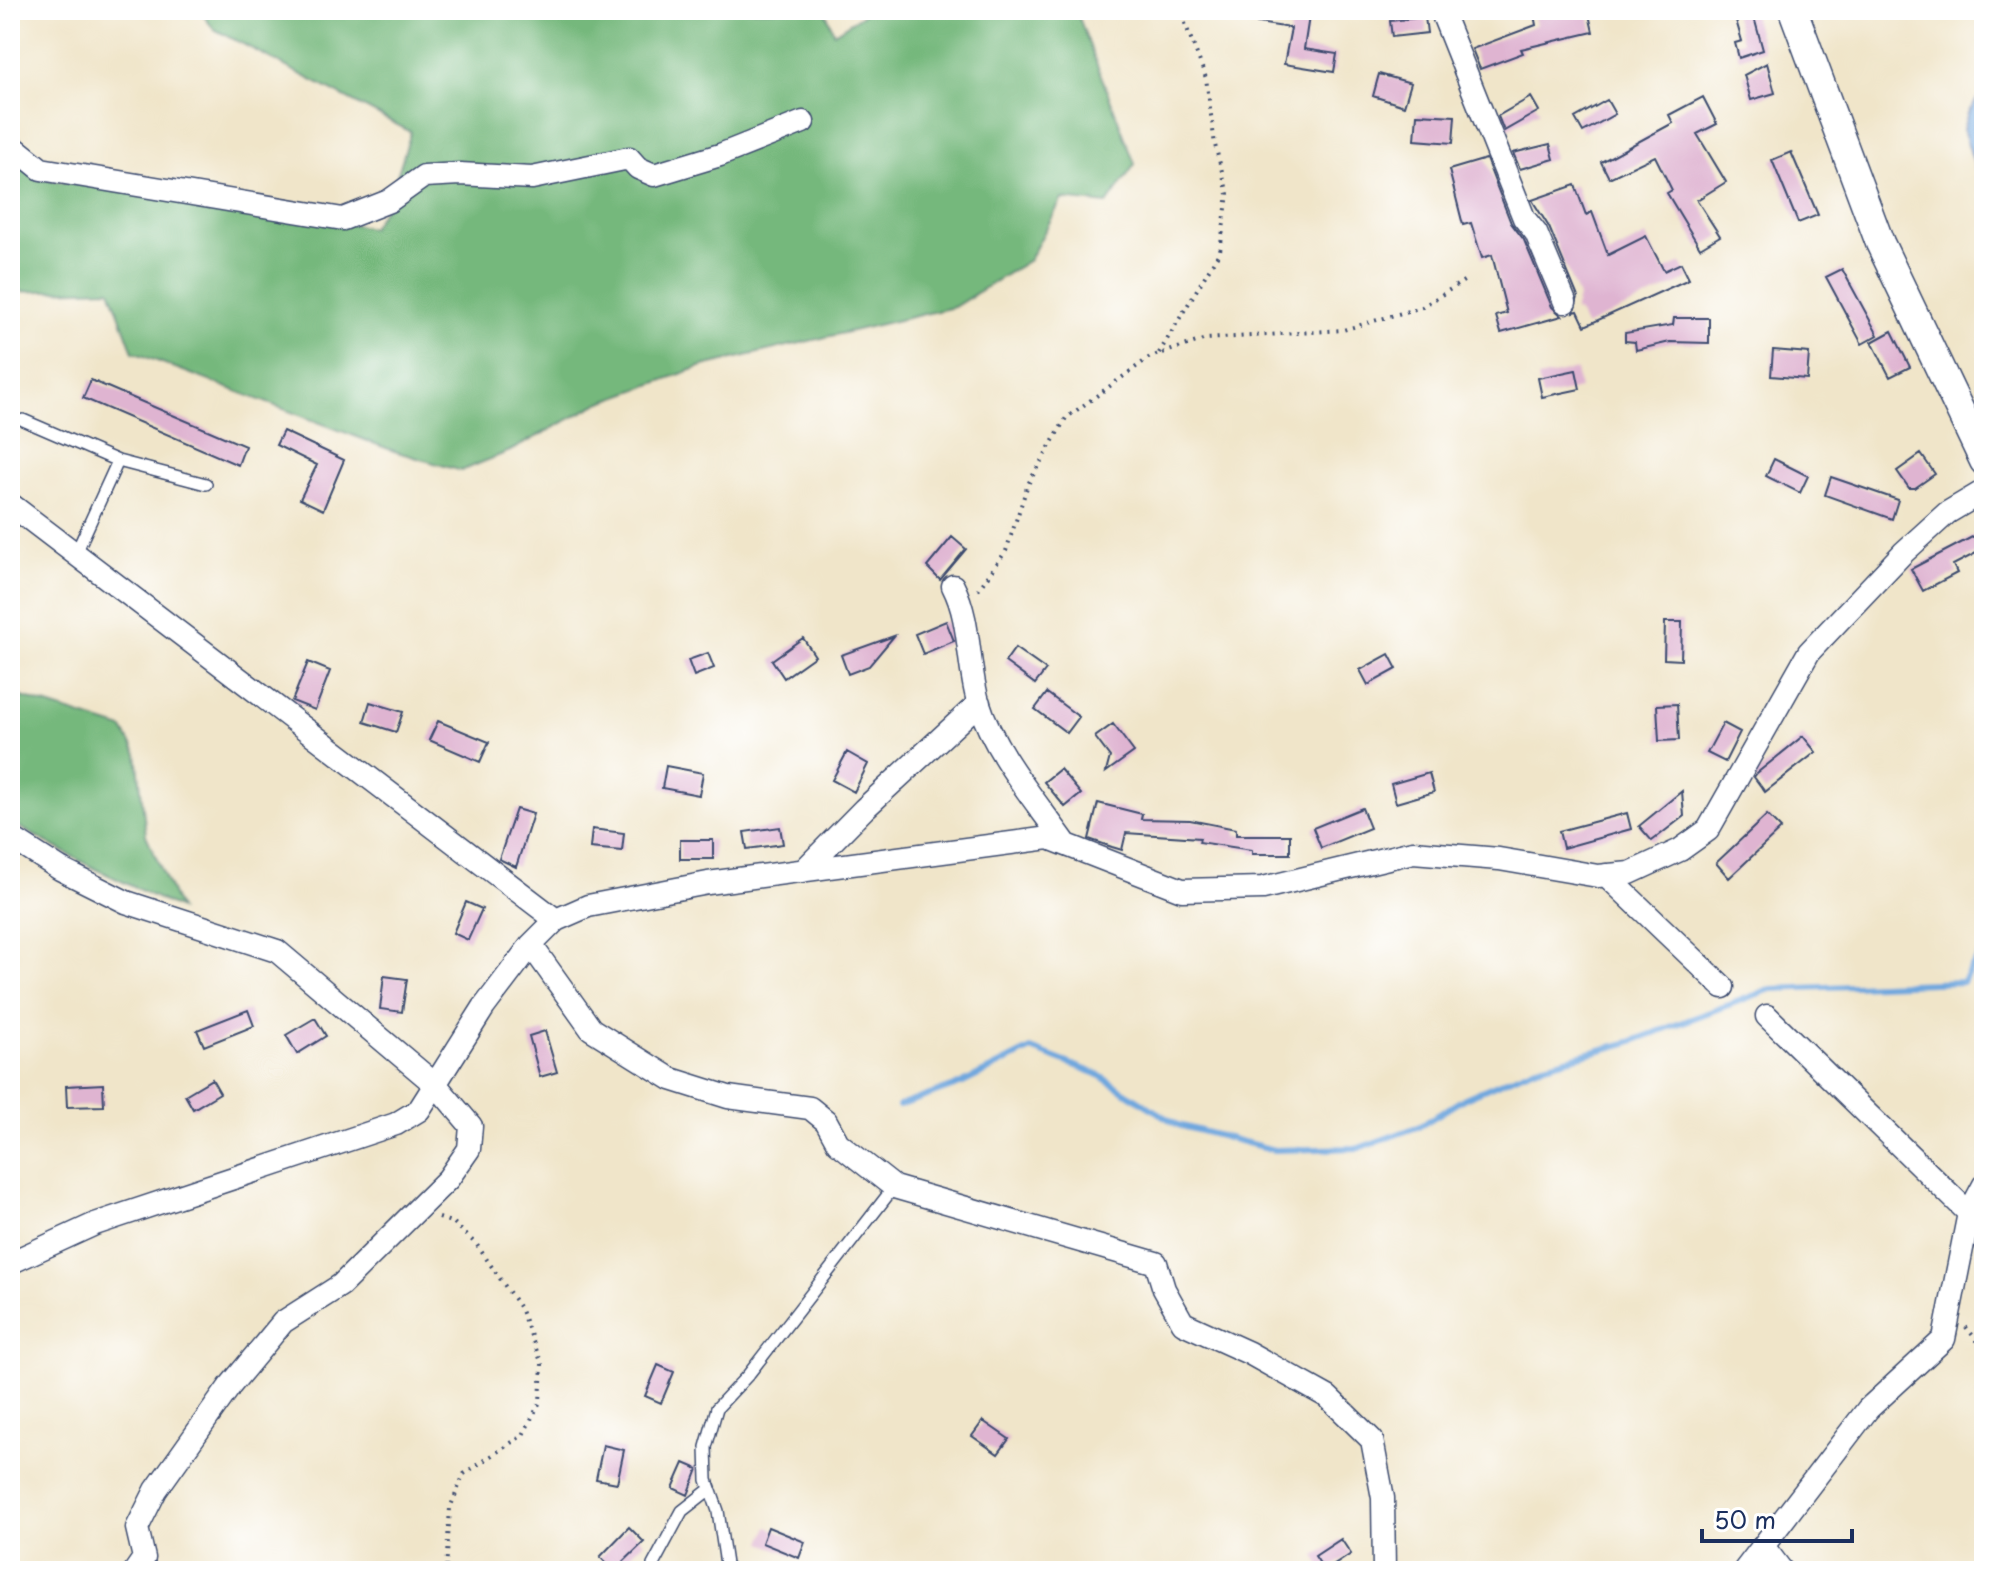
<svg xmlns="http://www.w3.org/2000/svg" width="1994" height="1581" font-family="'Playpen Sans',sans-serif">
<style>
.forest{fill:#74b87c;stroke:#48746d;stroke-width:2}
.water{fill:#70a7de;stroke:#466b9e;stroke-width:2}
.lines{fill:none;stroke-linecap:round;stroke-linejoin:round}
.stream{stroke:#70a7de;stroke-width:6}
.building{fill:#dfb4d1}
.service-casing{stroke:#3b4a6e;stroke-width:14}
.minor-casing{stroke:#3b4a6e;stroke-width:25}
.tertiary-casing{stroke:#3b4a6e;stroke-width:31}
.path{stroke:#3b4a6e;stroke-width:4;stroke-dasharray:2 6;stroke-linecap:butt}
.service{stroke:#fff;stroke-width:11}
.minor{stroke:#fff;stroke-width:22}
.tertiary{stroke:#fff;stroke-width:28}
</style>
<rect width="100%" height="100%" fill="#fff"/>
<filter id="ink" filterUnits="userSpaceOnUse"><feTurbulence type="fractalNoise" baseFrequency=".0125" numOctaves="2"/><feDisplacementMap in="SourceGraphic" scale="16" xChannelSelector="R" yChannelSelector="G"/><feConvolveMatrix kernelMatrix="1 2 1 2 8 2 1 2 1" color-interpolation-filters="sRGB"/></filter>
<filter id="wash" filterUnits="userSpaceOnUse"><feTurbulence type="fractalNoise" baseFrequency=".006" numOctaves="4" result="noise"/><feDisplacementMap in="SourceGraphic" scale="32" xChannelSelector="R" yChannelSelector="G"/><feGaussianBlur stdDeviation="1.8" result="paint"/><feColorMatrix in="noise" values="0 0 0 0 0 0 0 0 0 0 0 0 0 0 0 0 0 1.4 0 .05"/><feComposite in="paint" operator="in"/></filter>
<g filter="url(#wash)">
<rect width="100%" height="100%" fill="#f0e5c9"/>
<!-- forest -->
<path class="forest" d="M199,10h626l9,23 36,-23h206l59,154 -28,40 -45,-5 -33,61 -75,47 -251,59 -104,37 -89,48 -49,20 -67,-20 -261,-99 -23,-63 -100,3v-139l25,26 208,23 128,26 18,-27 22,-69 -197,-103z
M19,696l104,33 14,25 9,81 33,74 -91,-44 -78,-43v-124z"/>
<!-- water -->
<path class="water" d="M1984,89v106l-21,-66 5,-16z"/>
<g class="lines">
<!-- stream -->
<path class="stream" d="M899,1106l64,-23 68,-34 66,25 81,51 96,25 85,-2 61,-22 45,-28 69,-30 96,-26 141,-53 191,-7 22,-33"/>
</g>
<g id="blocks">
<!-- building -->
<path class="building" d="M1232,10h78l-6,39 33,5 -3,18 -50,-8 7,-36 -60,-9z
M1557,10h31l5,22 -72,17 2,4 -43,16 -8,-20 64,-24 -2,-10z
M1733,10h19l11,40 -24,8 -4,-15 7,-2z
M1425,17l2,16 -35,4 -2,-16z
M1767,63l8,30 -24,7 -7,-25z
M1379,74l32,9 -7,23 -31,-10z
M1531,97l8,14 -35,20 -6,-15z
M1703,97l14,27 -20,10 29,48 -29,18 23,36 -20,12 -33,-55 5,-3 -17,-34 -46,22 -8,-16 72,-39 -4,-8z
M1607,100l8,14 -32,18 -8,-14z
M1417,114l38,2 -2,27 -38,-3z
M1550,144l4,15 -34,10 -7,-16z
M1791,152l27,63 -20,8 -26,-63z
M1486,159l25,64 13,17 28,67 10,9 -61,17 -5,-17 11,-3 -15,-58 -10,3 -11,-35 -8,2 -14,-55z
M1575,185l11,30 6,-3 16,43 38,-19 18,35 17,-8 8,16 -104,47 -7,-15 -4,1 4,-15 -29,-70 -17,-27z
M1842,269l36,66 -16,9 -36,-67z
M1674,318h35v25l-39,-1 -34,8 -1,-8 -10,-1v-8l48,-8z
M1892,331l18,36 -20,10 -18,-35z
M1773,350l36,3 -2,26 -36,-3z
M1576,370l4,19 -38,8 -4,-19z
M91,380l154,66 -7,19 -155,-67z
M283,431l61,29 -21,50 -23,-11 17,-34 -41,-20z
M1921,454l14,20 -20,14h-6l-12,-17z
M1774,459l34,17 -8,17 -34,-17z
M1831,477l67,23 -6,19 -67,-24z
M1978,534l6,15 -31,16 4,8 -34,18 -12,-22z
M952,537l14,12 -26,31 -13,-13z
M946,621l8,20 -31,13 -8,-20z
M1665,622h17l-1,38 -17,-1z
M894,636l-25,30 -21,8 -7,-19z
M803,638l12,18 -31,22 -12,-18z
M1015,648l31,22 -11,14 -30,-22z
M708,653l6,15 -20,8 -6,-16z
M1389,654l8,15 -29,16 -8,-15z
M308,662l22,9 -15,39 -23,-9z
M1047,693l32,24 -12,16 -32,-24z
M370,702l33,10 -7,20 -32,-10z
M1677,704l2,36 -20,1 -2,-36z
M438,721l51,21 -9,20 -51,-22z
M1723,723l17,9 -15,30 -18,-9z
M1113,724l21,28 -28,20 4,-15 -15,-20z
M1803,736l13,16 -51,40 -11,-15 3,-4z
M847,752l21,12 -14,28 -22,-12z
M666,766l37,7 -4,22 -37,-7z
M1060,769l21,25 -16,13 -21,-25z
M1429,773l5,19 -38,11 -5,-19z
M1682,791l2,25 -32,25 -13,-15z
M1098,803l44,11 -1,5 49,1 46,9v6h54v19h-38v-4l-53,-8 1,-4 -74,-5 -4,17 -10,-3 -23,-8z
M1362,808l8,20 -49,20 -8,-20z
M516,809l17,5 -17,53 -17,-8z
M1627,813l4,16 -68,19 -4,-17z
M1767,815l14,14 -52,49 -13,-15z
M780,827l3,17 -36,5 -3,-17z
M592,829l32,4 -2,18 -32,-3z
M680,840h33v19h-33z
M466,902l16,7 -14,31 -15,-7z
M384,976l23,3 -5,33 -22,-3z
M248,1010l6,16 -50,20 -7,-16z
M315,1018l11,18 -29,18 -11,-19z
M545,1031l12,41 -17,5 -11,-41z
M212,1079l8,14 -27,16 -8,-14z
M103,1084l1,22 -37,1 -1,-21z
M658,1365l16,7 -13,31 -16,-7z
M983,1421l26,18 -11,15 -26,-18z
M603,1445l21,5 -7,33 -21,-4z
M684,1463l14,6 -10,26 -15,-7z
M629,1527l15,15 -30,29 -14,-14z
M768,1527l37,15 -6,16 -37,-15z
M1341,1539l10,15 -26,17 -10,-15z"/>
</g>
</g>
<g filter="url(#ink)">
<use href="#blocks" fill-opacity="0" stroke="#3b4a6e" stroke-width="2"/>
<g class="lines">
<!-- service casing -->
<g class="service-casing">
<path id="service" d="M23,420l95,41 -42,92
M118,461l88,23
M653,1565l29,-54 28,-22
M727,1571l-9,-60 -11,-31 -1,-33 11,-39 31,-33 146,-188"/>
</g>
<!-- minor casing -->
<g class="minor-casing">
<path id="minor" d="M1441,10l83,208 12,15 29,69
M10,144l31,25 302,50 46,-18 35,-25 36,-2 72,4 97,-20 9,10 16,7 66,-20 83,-33
M10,504l546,416
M953,586c18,35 14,77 25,115 16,52 57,99 88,143
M10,837l50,32 66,33 151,49 160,135 34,40 -2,23 -21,30 -107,106 -58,37 -53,64 -74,104 -19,38 7,30 -9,13
M803,871l61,-62 115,-106
M1606,875l117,112
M531,945l60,84 80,50 57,18 82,11 16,13 12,22 56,44 262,76 8,26 19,34 66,30 79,44 44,43 11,58 1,73
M1969,1213l15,-28
M10,1263l85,-39 301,-100 23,-14 65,-103 47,-62 25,-25 32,-14 120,-23 341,-45 133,52 81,-2 150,-36 86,7 99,17 32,-3 50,-23 28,-20 101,-178 94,-99 44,-40 37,-22
M1763,1546l19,25
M1744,1571l124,-162 76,-70 25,-126 -202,-197"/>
</g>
<!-- tertiary casing -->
<g class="tertiary-casing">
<path id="tertiary" d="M1793,10l87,233 104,218"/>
</g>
<!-- path -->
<path class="path" d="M1159,353l61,-102 8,-57 -13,-49 -9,-67 -26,-68
M978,590l28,-39 22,-67 38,-66 84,-61 56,-18 137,-9 79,-23 45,-28
M439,1218l15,5 23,22 43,63 22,56 -2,38 -17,33 -59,39 -14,34 -4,63
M1966,1327l18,22"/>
<!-- service -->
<use href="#service" class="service"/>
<!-- minor -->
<use href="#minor" class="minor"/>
<!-- tertiary -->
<use href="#tertiary" class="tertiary"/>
</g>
</g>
<!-- margin -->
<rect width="1994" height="1581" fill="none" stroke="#fff" stroke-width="40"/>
<!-- scale -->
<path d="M1702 1529v12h150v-12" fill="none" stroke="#1b2f5e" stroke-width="4"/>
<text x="1714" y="1529" font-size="24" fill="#1b2f5e" stroke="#ffffff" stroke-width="6" paint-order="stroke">50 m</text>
</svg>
